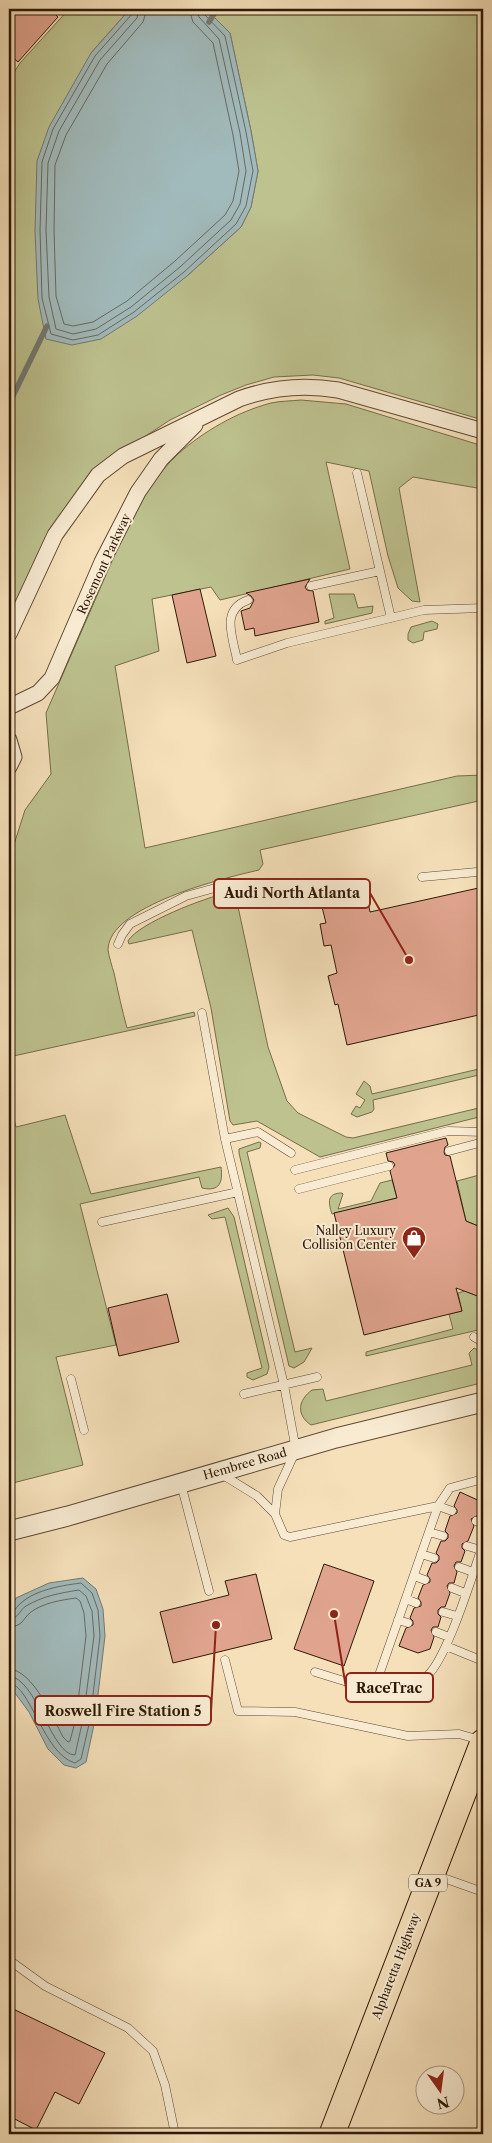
<svg xmlns="http://www.w3.org/2000/svg" width="492" height="2143" font-family="'Libre Caslon Text',serif">
<style>
.green{fill:#bdc28f;stroke:#766d4b}
.water{fill:#a1babb;stroke:#737973}
.lines{fill:none;stroke-linecap:round;stroke-linejoin:round}
.shore{stroke:#686961;stroke-width:1}
.stream{stroke:#737973;stroke-width:5.5}
.building{fill:#e0a48e;stroke:#2f1807}
.service-casing{stroke:#604a34;stroke-width:9}
.minor-casing{stroke:#604a34;stroke-width:17}
.tertiary-casing{stroke:#604a34;stroke-width:21}
.trunk-casing{stroke:#2f1807;stroke-width:27}
.service{stroke:#f8ebd2;stroke-width:8}
.minor{stroke:#f8ebd2;stroke-width:15}
.tertiary{stroke:#f8ebd2;stroke-width:19}
.trunk{stroke:#f5e0ba;stroke-width:25}
.labels{text-anchor:middle;stroke-width:4;stroke-linejoin:round;paint-order:stroke}
.shield{fill:#f8ebd2;stroke:#6b5744;stroke-width:1}
.shield-label{font-size:11px;font-weight:bold;fill:#2f1807}
.street-label{font-size:12px;fill:#2f1807;stroke:#f8ebd2}
.poi-label{font-size:12px;fill:#2f1807;stroke:#f8ebd2;text-anchor:end}
.leader{fill:none;stroke:#8f2418;stroke-width:2}
.callout-dot{fill:#8f2418;stroke:#f8ebd2;stroke-width:2}
.callout{fill:#f8ebd2;stroke:#8f2418;stroke-width:2}
.callout-label{font-size:14px;text-anchor:middle;font-weight:bold;fill:#2f1807}
</style>
<rect width="100%" height="100%" fill="#f5e0ba"/>
<filter id="stains"><feTurbulence type="fractalNoise" baseFrequency=".004" numOctaves="4"/><feColorMatrix values="0 0 0 0 .2 0 0 0 0 .09 0 0 0 0 .02 0 0 0 .5 -.17"/></filter>
<radialGradient id="worn" r=".72"><stop offset=".6" stop-color="#630" stop-opacity="0"/><stop offset="1" stop-color="#630" stop-opacity=".3"/></radialGradient>
<!-- green -->
<path class="green" d="M69,9h61l-39,44 96,223 54,-49 10,-20 7,-36 -7,-40 -21,-98 -24,-24h277v411l-144,-42 -26,-3 -39,2 -28,8 -25,10 -51,25 -50,33 -29,23 -82,146v-542l11,-17z
M301,400l45,4 137,42v43l-70,-12 -14,11 21,114 -8,-1 -14,-13 -10,-32 -19,-85 -43,-9 24,107 -130,31 -9,-13 -59,12 7,52 -44,15 30,182 312,-72 26,-1v25l-223,50 3,14 -4,6c-35,8 -151,36 -151,80 1,7 4,16 6,23 4,18 8,37 13,55l67,-16 1,4 -186,41v-197l16,-50 26,-36 -5,-61 83,-191c14,-23 28,-49 49,-68 26,-23 59,-42 93,-51 9,-2 20,-2 30,-3z
M329,594h25l4,14 15,-2 -1,7 -47,11v-3l9,-3z
M432,621l6,3 -1,5 -13,3 -1,8 -10,3 -5,-3v-6l3,-7z
M227,893l7,3 3,6 31,145 19,54 11,12 48,24 7,1 130,-31v9l-163,41 -63,-36 -24,4 -3,-4 -19,-113 -19,-78 -63,14 -1,-3c10,-18 79,-44 99,-48z
M483,1068v6l-110,26 1,9 -2,3 -15,5 -6,-3 5,-8 4,2 5,-8 -9,-6 8,-13 6,5 2,8z
M9,1099l7,28 49,-12 26,79 130,-27c2,15 -1,25 -19,21l-3,-11 -119,27 36,141 -60,12 27,108 -74,19z
M259,1142l2,1 -1,5 -13,4 48,200 17,-4 -8,14 -10,6 -5,-2 -50,-213v-4z
M483,1174v54l-17,-7 -9,-40z
M392,1180l5,18 -65,16c-4,-12 -5,-21 10,-21l1,1 -5,15 33,-8 9,-18z
M228,1208l6,9 35,150 -2,7 -14,6 -6,-3v-4l15,-5 -37,-151 -13,2 -4,-4z
M465,1291l18,7v34l-5,-2 -112,26v-4l87,-23 -4,-15 13,-3 -4,-18z
M474,1348l9,5v24l-6,7 -166,41c-15,-10 -13,-25 1,-35l11,-1 3,12 146,-36 -3,-12z"/>
<!-- water -->
<path class="water" d="M130,9h76l24,24 21,98 7,40 -7,36 -10,20 -54,49 -50,40 -36,23 -29,6 -26,-6 -8,-40 -3,-68 2,-70 12,-34 42,-74z
M83,1578l13,11 7,20 2,27 -10,84 -9,42 -10,6 -12,-3 -16,-16 -19,-37 -20,-27v-73l7,-14 33,-15z"/>
<g class="lines">
<!-- shore -->
<path class="shore" d="M133,9l-1,5 -37,42 -42,73 -11,33 -2,68 2,68 9,36 22,6 25,-5 36,-23 50,-40 52,-48 10,-18 7,-35 -7,-39 -21,-96 -21,-22 -1,-5
M139,9l-2,9 -37,42 -41,71 -11,32 -2,67 3,67 7,32 17,5 23,-5 35,-22 49,-40 51,-47 9,-16 6,-33 -6,-38 -21,-94 -20,-22 -3,-8
M147,9l-4,13 -36,42 -41,71 -11,30 -1,65 2,66 8,28 9,2 20,-4 34,-21 48,-40 50,-46 8,-14 6,-30 -6,-36 -20,-92 -20,-21 -4,-13
M9,1613l5,-2c13,-20 44,-25 67,-28l11,10 6,17 2,26 -10,84 -9,39 -6,4c-32,-9 -44,-78 -66,-80
M9,1619c11,-1 10,-9 17,-13 17,-10 34,-13 53,-16l7,6 6,15 2,25 -11,83 -8,36c-24,0 -38,-77 -66,-79
M9,1627c15,-1 13,-8 22,-15 12,-9 30,-12 45,-14l4,3 4,12 2,23 -10,82 -6,23 -2,1 -5,-5c-10,-19 -30,-67 -54,-68"/>
<!-- stream -->
<path class="stream" d="M209,22l8,-13
M9,404l38,-78"/>
</g>
<!-- building -->
<path class="building" d="M9,9h41l8,8 -40,45 -9,-8z
M310,579l-5,8 2,3 6,1 6,31 -64,14 -1,-8 -9,2 -4,-19 9,-3 4,-8 -3,-4 -5,-3z
M200,589l16,67 -29,7 -15,-68z
M483,887v127l-136,31 -9,-41 -3,1 -7,-29 9,-3 -6,-28 -7,1 -4,-22 6,-1 -4,-16 45,-10 3,15z
M446,1138l2,7 -3,2 -1,5 1,3 5,1 16,65 17,7v70l-27,-10 6,23 -98,24 -30,-122 63,-15 -7,-27 5,-6 -2,-3 -5,-1 -2,-8z
M167,1294l12,48 -60,14 -11,-48z
M460,1492l22,10 -5,14 -6,3 3,7 -6,15 -6,3v4l3,3 -4,11h-5l-2,4 3,6 -3,11h-5l-2,3 3,7 -5,14h-4l-3,3v4l3,3 -3,10h-5l-2,3 3,7 -4,12 -12,4 -19,-7 7,-18 7,-3v-4l-3,-3 4,-10 7,-2v-4l-3,-4 5,-13 7,-3v-3l-3,-4 5,-12h4l3,-3v-4l-3,-3 5,-12h4l3,-3v-4l-3,-3 5,-15 7,-3v-3l-3,-4z
M324,1564l50,17 -30,85 -50,-17z
M256,1574l16,65 -99,24 -13,-51 69,-17 -4,-14z
M9,2007l96,46 -26,51 -24,-12 -19,38 -27,-14z"/>
<g class="lines">
<!-- service casing -->
<g class="service-casing">
<path id="service" d="M357,473l34,145
M311,586l69,-15
M248,600c-28,10 -15,37 -11,60l50,-17 137,-33 59,-2
M422,877l55,-5
M118,944l4,-9 8,-11 56,-28 47,-13
M202,1013l23,126 59,246 12,65 -18,39 -3,25
M225,1139l33,-7 33,21
M449,1151l34,-9
M295,1170l153,-39 35,1
M299,1189l90,-23
M102,1222l136,-30
M474,1337l9,5
M71,1379l13,51
M244,1394l73,-17
M223,1475l34,21 18,18 9,21 6,2 148,-31 14,5
M483,1479l-33,9 -12,18 -60,172 4,4 42,-4c21,-11 50,-108 59,-134
M181,1484l28,107
M476,1521l7,3
M429,1532l14,4
M467,1546l14,4
M421,1554l13,4
M459,1567l14,5
M414,1576l11,4
M452,1588l13,5
M406,1599l10,4
M443,1612l14,4
M398,1620l10,3
M436,1632l13,5
M446,1646l37,15
M225,1660l13,51 57,1 113,24 51,-2 21,6
M315,1672l42,13 21,-7
M435,1875l48,17
M9,1960l36,26 83,42 25,23 12,34 10,49"/>
</g>
<!-- minor casing -->
<g class="minor-casing">
<path id="minor" d="M9,634l46,-99 43,-60 25,-19 116,-57c33,-12 64,-15 99,-9l145,41
M9,707l29,-14 14,-15 50,-116 36,-70 23,-33 34,-34
M9,740l5,17 -5,10"/>
</g>
<!-- tertiary casing -->
<g class="tertiary-casing">
<path id="tertiary" d="M9,1531l59,-15 268,-78 147,-36"/>
</g>
<!-- trunk casing -->
<g class="trunk-casing">
<path id="trunk" d="M332,2134l151,-392"/>
</g>
<!-- service -->
<use href="#service" class="service"/>
<!-- minor -->
<use href="#minor" class="minor"/>
<!-- tertiary -->
<use href="#tertiary" class="tertiary"/>
<!-- trunk -->
<use href="#trunk" class="trunk"/>
</g>
<!-- icons -->
<defs>
<g id="shop-pin" transform="scale(1.25)"><path d="M0 17L-7.5 6A9.5 9.5 0 1 1 7.5 6Z" fill="#8f2418" stroke="#f8ebd2"/><path d="M-5-2.5h2.3a2.7 3.5 0 0 1 5.4 0H5L5.5 6h-11ZM-1.5-2.5h3a1.5 2.3 0 0 0-3 0Z" fill="#fff"/></g>
</defs>
<g fill-rule="evenodd">
<use href="#shop-pin" x="414" y="1238"/>
</g>
<g class="labels">
<!-- shield labels -->
<rect class="shield" x="409" y="1874.5" width="38" height="17" rx="4"/>
<g class="shield-label">
<text x="428" y="1887">GA 9</text>
</g>
<!-- street labels -->
<g class="street-label">
<text transform="translate(104 564) rotate(-65)" y="4">Rosemont Parkway</text>
<text transform="translate(245 1464) rotate(-16)" y="4">Hembree Road</text>
<text transform="translate(396 1966) rotate(-69)" y="4">Alpharetta Highway</text>
</g>
<!-- poi labels -->
<g class="poi-label">
<text x="396" y="1235">Nalley Luxury<tspan x="396" dy="14">Collision Center</tspan></text>
</g>
</g>
<!-- callouts -->
<path class="leader" d="M409 960L370 893M334 1614L346 1688M216 1625L211 1711"/>
<g class="callout-dot">
<circle cx="409" cy="960" r="5"/>
<circle cx="334" cy="1614" r="5"/>
<circle cx="216" cy="1625" r="5"/>
</g>
<g class="callout">
<rect x="214" y="879" width="156" height="29" rx="5"/>
<rect x="346" y="1673" width="87" height="29" rx="5"/>
<rect x="35" y="1696" width="176" height="29" rx="5"/>
</g>
<g class="callout-label">
<text x="292" y="898">Audi North Atlanta</text>
<text x="389" y="1693">RaceTrac</text>
<text x="123" y="1716">Roswell Fire Station 5</text>
</g>
<!-- margin -->
<rect width="492" height="2143" fill="none" stroke="#f5e0ba" stroke-width="30"/>
<rect x="10" y="10" width="472" height="2123" fill="none" stroke="#2f1807" stroke-width="2.5"/>
<rect x="15" y="15" width="462" height="2113" fill="none" stroke="#2f1807"/>
<!-- north arrow -->
<g transform="translate(440 2090) rotate(166)"><circle r="24" fill="#f8ebd2" stroke="#a89781"/>
<path d="M0-4L9 19L0 12L-9 19Z" fill="#8f2418"/>
<text y="-8" font-size="14" font-weight="bold" text-anchor="middle" fill="#2f1807">N</text>
</g>
<rect width="100%" height="100%" filter="url(#stains)"/>
<rect width="100%" height="100%" fill="url(#worn)"/>
</svg>
